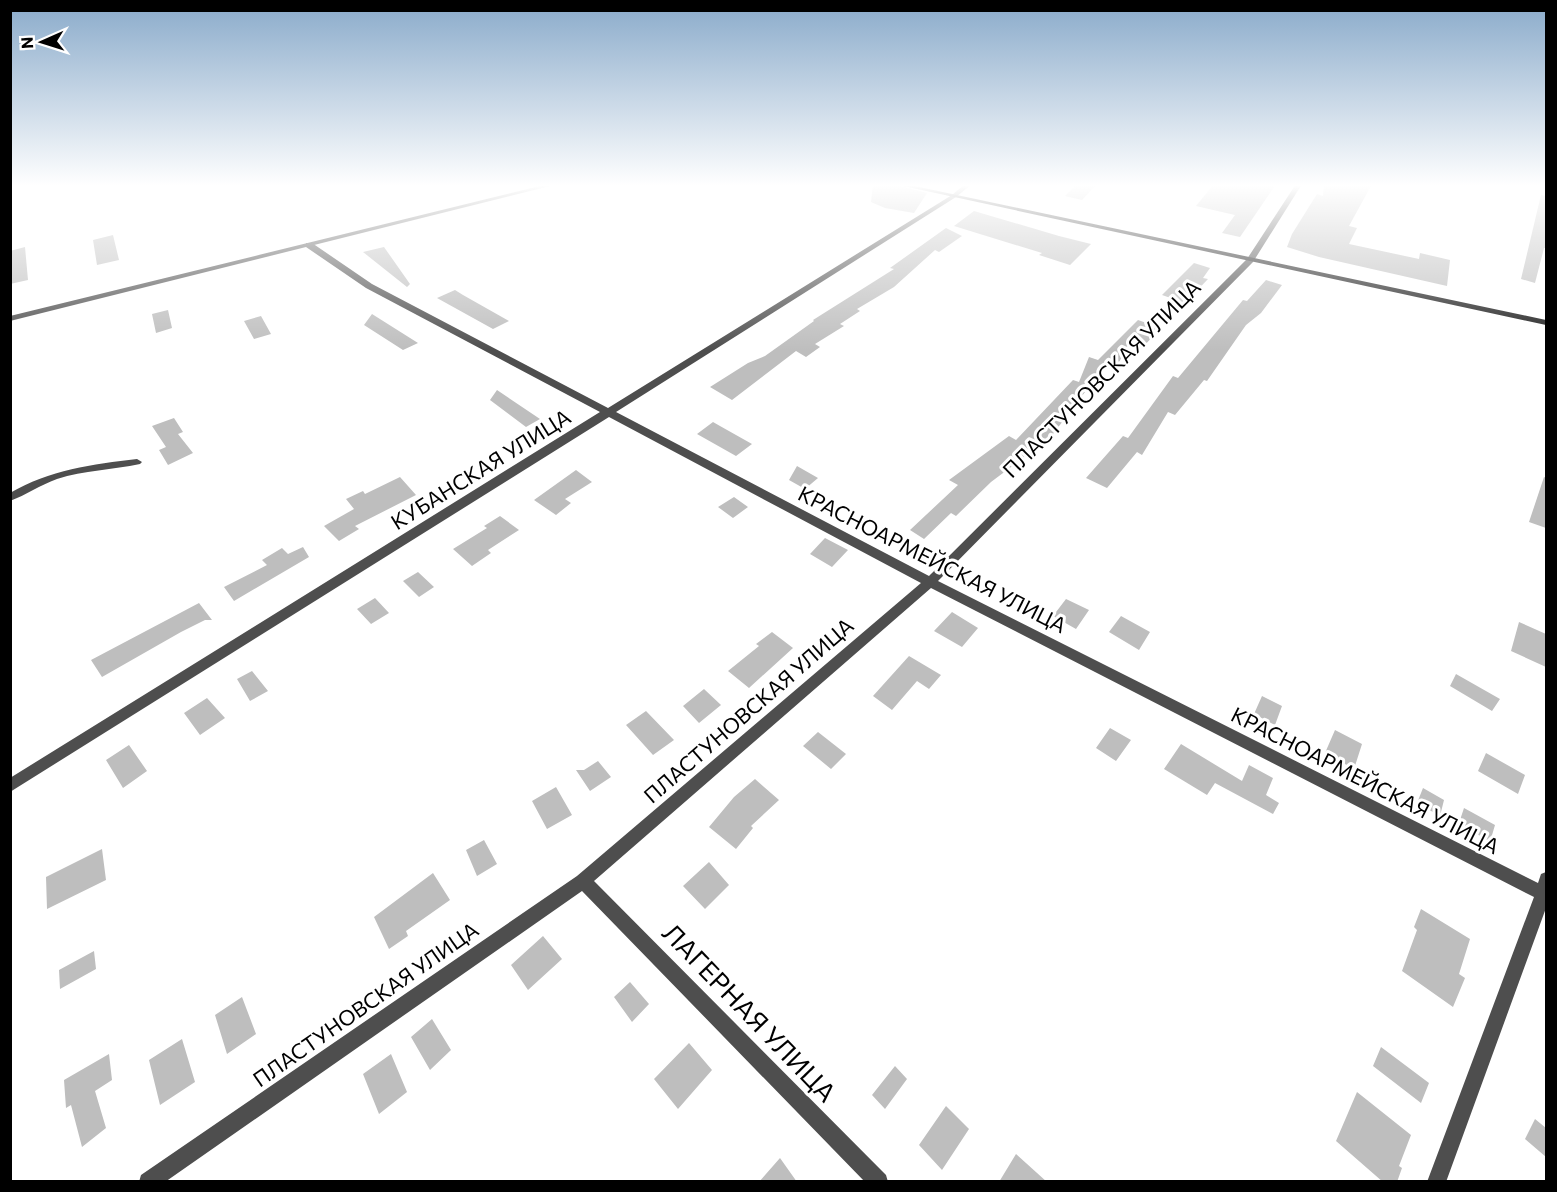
<svg xmlns="http://www.w3.org/2000/svg" width="1557" height="1192" font-family="Commissioner,sans-serif">
<style>
.building{fill:#bebebe}
.lines{fill:none;stroke-linecap:round;stroke-linejoin:round}
.service{fill:#4e4e4e;fill-rule:evenodd}
.minor{fill:#4e4e4e;fill-rule:evenodd}
.tertiary{fill:#4e4e4e;fill-rule:evenodd}
.secondary{fill:#1b1b1b;fill-rule:evenodd}
.labels{text-anchor:middle;stroke-width:6;stroke-linejoin:round;paint-order:stroke}
.street-label{font-size:21px;fill:#000;stroke:#fff}
.near-street-label{font-size:26px;fill:#000;stroke:#fff}
</style>
<rect width="100%" height="100%" fill="#fff"/>
<!-- building -->
<path class="building" d="M873,184h19l35,9 -13,20 -29,-5 -14,-6z
M1077,184h20l-15,16 -17,-4z
M1214,184h43l17,3 -34,50 -18,-4 13,-18 -39,-9z
M1324,184h48l-23,42 8,2 -8,16 70,15 1,-6 30,7 -3,26 -128,-29 -32,-10 5,-13 25,-40 6,2z
M1541,195l5,1v52h-2l-9,35 -14,-4z
M974,211l85,25 32,8 -21,21 -31,-10 3,-2 -88,-27z
M946,228l16,8 -23,16 -4,-2 -41,37 -37,22 3,2 -20,13 4,2 -29,18 5,3 -14,10 -10,-6 -64,49 -22,-13 38,-24 17,-7 49,-35 -1,-1 81,-51 -4,-1z
M113,235l6,25 -22,5 -4,-25z
M25,247l3,33 -18,4v-33z
M384,247l26,37 -3,3 -44,-35z
M1194,263l16,5 -7,10 5,1 -23,24 -23,-8z
M1266,280l16,5 -21,28 -15,12 -39,56 -3,-1 -29,35 -7,-3 -26,43 -5,-3 -30,36 -21,-10 37,-42 5,2 45,-62 5,2 65,-78 4,1z
M455,290l8,5 46,26 -16,8 -56,-31z
M168,310l4,18 -16,5 -4,-19z
M372,314l46,29 -15,7 -39,-25z
M261,316l10,18 -17,5 -10,-18z
M1138,320l23,8 -21,22 -12,-5 -13,25 -11,-3 -54,71 -59,44 -35,34 -5,-3 -27,26 -14,-9 48,-45 -9,-5 60,-44 7,4 57,-60 6,2 10,-25 9,3z
M497,390l43,29 -14,8 -36,-27z
M174,418l9,14 -5,2 15,19 -25,12 -9,-15 7,-3 -14,-21z
M713,422l7,4 32,18 -16,12 -39,-22z
M797,466l21,12 -13,11 -16,-9z
M576,470l16,12 -27,17 6,4 -15,12 -22,-15z
M400,477l16,18 -61,31 4,3 -20,12 -15,-15 30,-17 -8,-10 17,-8 2,3z
M1544,477l2,1v50l-17,-6z
M734,497l14,10 -15,11 -15,-11z
M500,516l19,14 -31,20 3,3 -19,13 -19,-17 34,-21 -3,-2z
M825,538l23,12 -16,17 -22,-13z
M303,547l6,10 -75,44 -10,-14 43,-22 -5,-5 20,-12 6,6z
M418,572l16,15 -15,10 -16,-16z
M375,598l14,15 -18,11 -14,-15z
M1066,599l23,11 -13,19 -23,-13z
M199,603l13,17h-7l-24,12 -79,45 -11,-17z
M952,612l26,16 -16,19 -28,-16z
M1121,616l29,16 -11,18 -30,-18z
M1519,622l27,12v33l-35,-16z
M772,632l21,16 -44,40 -21,-17 31,-25 -3,-2z
M909,656l32,19 -12,14 -12,-8 -25,29 -19,-14z
M252,671l16,20 -18,10 -13,-22z
M1456,674l44,25 -8,12 -42,-25z
M704,689l17,16 -22,18 -16,-17z
M1262,696l20,10 -7,19 -21,-11z
M207,698l18,20 -25,17 -16,-22z
M646,711l28,29 -21,15 -27,-30z
M1110,728l21,12 -15,21 -20,-13z
M1335,730l27,14 -8,25 -29,-16z
M818,732l28,22 -15,15 -28,-23z
M1181,744l61,37 7,-16 24,13 -7,17 13,8 -6,11 -58,-31 -8,12 -43,-26z
M129,745l18,26 -24,17 -17,-28z
M1486,753l39,22 -7,19 -40,-23z
M598,761l13,16 -21,14 -14,-21h8z
M755,779l24,21 -28,26 2,2 -17,21 -27,-22 25,-30z
M556,787l16,28 -25,14 -15,-28z
M1423,788l21,12 -4,16 -23,-13z
M1464,808l31,17 -5,17 -31,-19z
M484,840l13,24 -20,12 -11,-26z
M102,849l4,31 -59,29 -1,-32z
M709,862l20,23 -24,24 -22,-23z
M433,873l17,27 -44,31 2,5 -19,13 -15,-32z
M1421,909l49,30 -11,35 6,4 -12,29 -51,-36 15,-41 -3,-3z
M543,936l19,23 -34,31 -17,-25z
M94,951l2,18 -36,20 -1,-19z
M630,982l19,22 -17,18 -18,-25z
M242,997l14,37 -29,20 -12,-39z
M432,1019l19,31 -21,20 -19,-33z
M182,1039l13,43 -35,23 -11,-45z
M689,1043l23,27 -34,39 -24,-30z
M1381,1047l48,36 -8,20 -48,-37z
M109,1054l3,26 -17,11 11,37 -24,19 -11,-42 -5,3 -2,-28z
M391,1054l16,38 -28,22 -16,-40z
M895,1066l12,13 -22,30 -13,-14z
M1357,1092l54,43 -12,31 3,2 -5,14h-14l-47,-41z
M946,1106l23,23 -27,41 -23,-25z
M1535,1119l11,9v29l-21,-18z
M1016,1154l31,28h-48z
M780,1158l17,24h-38z"/>
<g class="lines">
<!-- service -->
<path class="service" d="M137,459l5,3 -2,2c-27,6 -56,6 -83,15 -17,6 -31,16 -47,22v-8c39,-23 83,-29 127,-34z"/>
<!-- minor -->
<path class="minor" d="M1296,184h6l-49,78 -315,319 600,302 3,-9 5,-2v36l-100,274h-19l107,-285 -603,-309 -337,293 292,294 2,7h-23l-283,-291 -417,291h-26l2,-7 436,-299 344,-293 -312,-166 -599,375v-14l590,-366 -234,-124 -60,-41v-4h6l60,41 236,124 344,-213h4v2l-340,215 313,164 318,-317z"/>
<!-- tertiary -->
<path class="tertiary" d="M548,184h10l-548,137v-5z
M965,184h7l-16,13h-4v-2z"/>
<!-- secondary -->
<path class="secondary" d="M894,184h11l641,136v5z"/>
</g>
<!-- sky -->
<linearGradient id="sky" x2="0" y2="1"><stop stop-color="#89aaca"/><stop offset="0.53" stop-color="#fff"/><stop offset="1" stop-color="#fff" stop-opacity="0"/></linearGradient>
<rect width="1557" height="350" fill="url(#sky)"/>
<g class="labels">
<!-- street labels -->
<g class="street-label">
<text transform="translate(1102 379) rotate(-45)" y="7">ПЛАСТУНОВСКАЯ УЛИЦА</text>
<text transform="translate(481 470) rotate(-32)" y="7">КУБАНСКАЯ УЛИЦА</text>
<text transform="translate(932 560) rotate(27)" y="7">КРАСНОАРМЕЙСКАЯ УЛИЦА</text>
<text transform="translate(749 711) rotate(-41)" y="7">ПЛАСТУНОВСКАЯ УЛИЦА</text>
<text transform="translate(1365 781) rotate(27)" y="7">КРАСНОАРМЕЙСКАЯ УЛИЦА</text>
<text transform="translate(366 1005) rotate(-35)" y="7">ПЛАСТУНОВСКАЯ УЛИЦА</text>
</g>
<!-- near-street labels -->
<g class="near-street-label">
<text transform="translate(749 1013) rotate(46)" y="9">ЛАГЕРНАЯ УЛИЦА</text>
</g>
</g>
<!-- border -->
<rect width="1557" height="1192" fill="none" stroke="#000000" stroke-width="24"/>
<!-- north arrow -->
<g transform="translate(42 42) rotate(267)" stroke="#ffffff" stroke-width="4.5" paint-order="stroke">
<path d="M0-4.5L10 22L0 15L-10 22Z" fill="#000000"/>
<text y="-9" font-size="16" font-weight="bold" text-anchor="middle" fill="#000000">N</text>
</g>
</svg>
